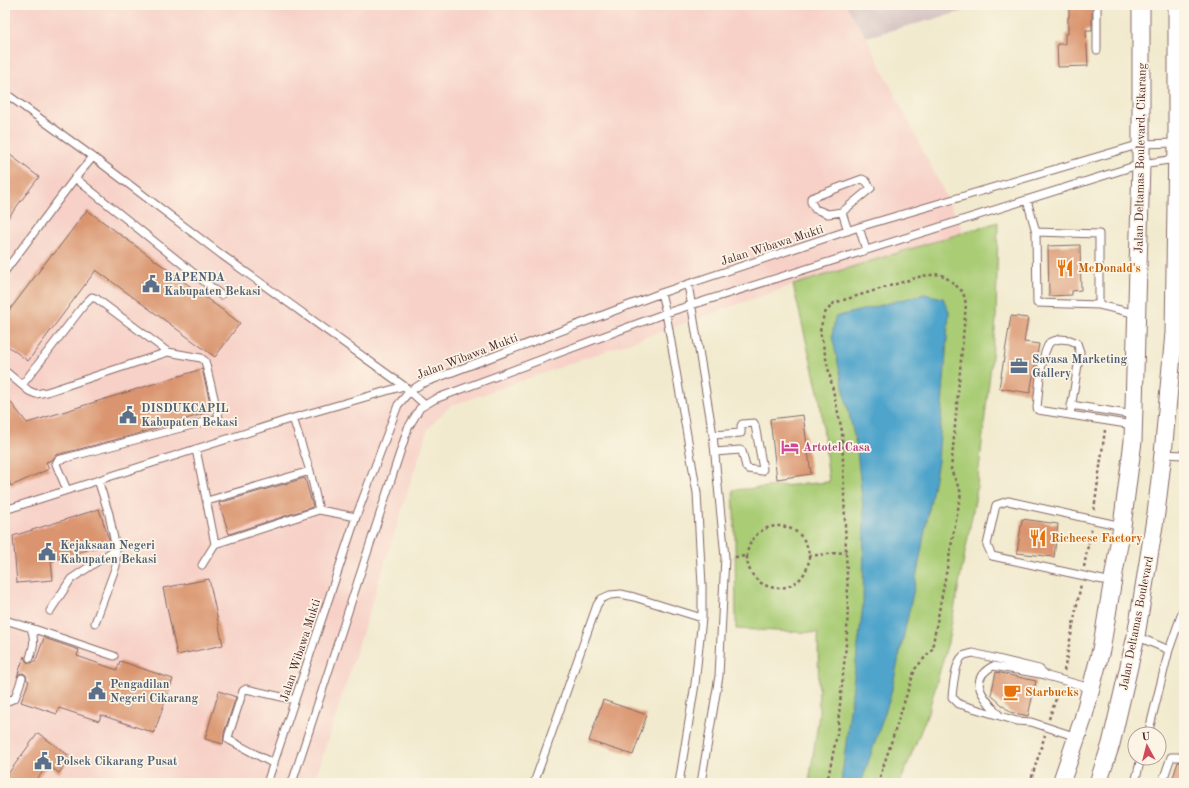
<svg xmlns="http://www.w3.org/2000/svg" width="1189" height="788" font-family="'Old Standard TT',serif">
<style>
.built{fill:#f7d1c8}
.industrial{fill:#d2bfc0}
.green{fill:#a9cc75;stroke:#7a7650}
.water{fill:#4fa4cb;stroke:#4c627b}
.building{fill:#da956f}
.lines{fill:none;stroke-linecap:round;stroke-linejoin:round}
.service-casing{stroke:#846664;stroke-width:9}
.tertiary-casing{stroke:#846664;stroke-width:19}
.path{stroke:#846664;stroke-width:2.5;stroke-dasharray:3 3;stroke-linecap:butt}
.service{stroke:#fff;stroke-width:7}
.tertiary{stroke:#fff;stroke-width:17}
.labels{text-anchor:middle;stroke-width:3.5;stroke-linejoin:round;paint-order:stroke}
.street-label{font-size:12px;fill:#4a1f2b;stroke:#fcf5e5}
.food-label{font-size:12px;font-weight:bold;fill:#c56008;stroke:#fcf5e5;text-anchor:start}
.service-label{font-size:12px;font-weight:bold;fill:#4e5e75;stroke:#fcf5e5;text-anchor:start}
.hotel-label{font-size:12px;font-weight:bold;fill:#b23c85;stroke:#fcf5e5;text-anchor:start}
</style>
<rect width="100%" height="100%" fill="#fcf5e5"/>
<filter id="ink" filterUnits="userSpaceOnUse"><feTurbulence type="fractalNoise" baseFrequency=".025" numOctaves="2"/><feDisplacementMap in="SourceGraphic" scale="8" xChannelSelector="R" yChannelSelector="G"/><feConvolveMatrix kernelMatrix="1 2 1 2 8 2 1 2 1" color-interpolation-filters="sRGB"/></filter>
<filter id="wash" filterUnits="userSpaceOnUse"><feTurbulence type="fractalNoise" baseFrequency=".012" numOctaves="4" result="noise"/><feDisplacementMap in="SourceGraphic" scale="16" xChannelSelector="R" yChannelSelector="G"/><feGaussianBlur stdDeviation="0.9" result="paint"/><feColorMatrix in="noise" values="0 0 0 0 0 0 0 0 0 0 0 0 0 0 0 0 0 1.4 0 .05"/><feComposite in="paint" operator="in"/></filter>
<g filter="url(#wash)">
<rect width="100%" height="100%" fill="#f1eace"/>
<!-- built -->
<path class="built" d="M5,5h841l20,32 98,195 -171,53 -343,121 -22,23 -114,354h-309z"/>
<!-- industrial -->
<path class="industrial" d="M846,5h141l-121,32z"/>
<!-- green -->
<path class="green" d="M998,222l-2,99 -20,174 -28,147 -20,71 -28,70h-91l10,-68 -1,-82 -82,-4 -1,-95 -2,-44 96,-8 -9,-82 -27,-115z"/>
<!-- water -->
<path class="water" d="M924,294l19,4 6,14 -11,149 -23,123 -25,114 -29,85h-20l22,-178 1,-87 -7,-68 -25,-114 3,-19z"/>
<g id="blocks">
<!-- building -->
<path class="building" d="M1069,5h23v25h-6l2,36 -30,1 -1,-23h8v-10h3v-17h1z
M5,151l34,26 -34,45z
M87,210l153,113 -25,34 -119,-87 -68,91 -23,-17v-28l47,-62 1,1z
M1080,245l1,45 -9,1v4l-23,1 -1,-50z
M1011,316l17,2 -4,24 15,2 -9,49 -31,-5z
M202,369l10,42 -78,24 -78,20 -4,5 -6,2 3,7 -38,17 -6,-13v-78l22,28z
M803,415l8,59 -34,5 -7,-60z
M305,478l8,29 -84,27 -10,-31z
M99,509l11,34 -59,18 2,19 -36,3 -4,-47z
M1022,519l36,5 -4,33 -37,-4z
M209,579l14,66 -46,10 -14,-67z
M44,638l35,12 -2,6 40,14 3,-9 53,18 -19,54 -53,-18 -2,6 -40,-13 -2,6 -36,-12 8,-21 -2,-1 -1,-5 -3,-2 -4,1 -2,3 7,-21 2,5 2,2h4l4,-3z
M996,672l40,9 -8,35 -18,-4 -19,-17z
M219,691l17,6 -12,36 -1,11 -18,-5z
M603,700l44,15 -14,40 -44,-14z
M38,733l33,24 -12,16 -11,-8 -14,18h-29v-5z
M1178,762h6v21h-13z"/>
</g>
</g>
<g filter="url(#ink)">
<use href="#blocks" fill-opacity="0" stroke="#846664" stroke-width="1"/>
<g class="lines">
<!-- service casing -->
<g class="service-casing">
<path id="service" d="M1097,50v-45
M5,93l88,64 129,98 182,131 21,19
M75,178l146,117
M1027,200l9,32 1,71 62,2v-71l-63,-2
M842,212l29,-24 -5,-7 -4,-2 -51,19v4l4,7 13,5 14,-2 6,19
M859,227l7,23
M5,271l70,-93 18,-21
M688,284l25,151 12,122 -6,119 -18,107
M661,293l5,20 31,180 5,92v33l-7,66 -16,99
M1099,305l38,9
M1060,339l10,1 7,3 3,9 -10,63 -32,-5 -1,-2c2,-18 3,-52 13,-66z
M5,371l24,20 7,3 11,-2 121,-40
M22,385l62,-80 8,-8 5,2 71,53 33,6 4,3 14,57 -161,42 -2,4 11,26
M1071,405l63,10
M1070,415l63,10
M293,418l17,53 9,39
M713,435l28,-2v-7l1,-2 12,-1 1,2 8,44 -1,2 -14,-2 -2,-2 -4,-16 -2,-1 -25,2
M196,449l19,95 104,-34 37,7
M1163,454l21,1
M207,501l103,-30
M5,510l288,-92 111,-32
M202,565l13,-21
M1112,582l-120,-26 -5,-11 9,-40 12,-4 114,25
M50,611l21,-32 45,-30
M5,620l26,8c4,13 3,17 -1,30
M95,623l21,-57v-17l-7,-35 -11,-34
M31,628l83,28
M1136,636l33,14 -21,84
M1169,650l15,-43
M5,701h3l7,-3 7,-20
M1000,716c-14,-16 -35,-35 -7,-50l53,9
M1077,737l-46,-15 -14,-1 -58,-17 -7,-7c1,-10 3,-35 11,-41 3,-2 7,-2 10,-3l66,16 8,7 44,12
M274,764l-43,-23 -3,-2 1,-5 14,-43 3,-2 49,11
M267,783l89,-266 42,-112 11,-13 12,-8 240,-91 198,-66 282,-83 36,-1
M292,783l116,-355 12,-20 15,-9 231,-86 475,-149 35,-5
M534,783l63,-178 4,-6 9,-4 11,-1 13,3 68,21
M1135,783l6,-25
M1162,783l9,-26h13"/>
</g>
<!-- tertiary casing -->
<g class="tertiary-casing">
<path id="tertiary" d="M1061,783l22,-64 18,-69 21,-124 11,-85 8,-277v-159
M1098,783l13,-39 25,-108 20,-123 7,-59 11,-121 3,-190v-138"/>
</g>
<!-- path -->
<path class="path" d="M1094,510l11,-80
M747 557a31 31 0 1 1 62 0a31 31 0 1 1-62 0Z
M809,556l37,-4
M735,557l12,-1
M1084,567l7,-38
M1064,671l17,-87
M1049,719l10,-29
M827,783l10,-49 10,-99 1,-38 -2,-45 -4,-121 -22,-100 4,-17 10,-11 88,-27 18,-2 11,7 12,11 3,12 -15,166 10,23 -29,156 -17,20 -37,114
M1030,783l15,-48"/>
<!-- service -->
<use href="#service" class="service"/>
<!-- tertiary -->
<use href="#tertiary" class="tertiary"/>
</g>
</g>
<!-- icons -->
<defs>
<g id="restaurant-bare" transform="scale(1.38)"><path d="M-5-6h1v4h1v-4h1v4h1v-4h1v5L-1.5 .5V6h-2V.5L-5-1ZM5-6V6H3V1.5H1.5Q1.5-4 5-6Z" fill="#e8710a" stroke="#fcf5e5" stroke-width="2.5" paint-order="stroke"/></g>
<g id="civic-bare" transform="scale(1.38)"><path d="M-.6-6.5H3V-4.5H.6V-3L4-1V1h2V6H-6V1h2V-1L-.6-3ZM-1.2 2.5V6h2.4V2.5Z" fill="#5c6f8a" stroke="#fcf5e5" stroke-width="2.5" paint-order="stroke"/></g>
<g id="office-bare" transform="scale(1.38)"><path d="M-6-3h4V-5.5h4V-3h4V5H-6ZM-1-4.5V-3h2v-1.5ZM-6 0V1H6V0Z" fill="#5c6f8a" stroke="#fcf5e5" stroke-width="2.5" paint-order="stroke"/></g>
<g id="hotel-bare" transform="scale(1.38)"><path d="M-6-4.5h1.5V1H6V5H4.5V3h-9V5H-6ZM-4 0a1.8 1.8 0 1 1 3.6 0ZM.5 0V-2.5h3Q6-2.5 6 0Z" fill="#d1479c" stroke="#fcf5e5" stroke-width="2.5" paint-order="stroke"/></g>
<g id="cafe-bare" transform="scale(1.38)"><path d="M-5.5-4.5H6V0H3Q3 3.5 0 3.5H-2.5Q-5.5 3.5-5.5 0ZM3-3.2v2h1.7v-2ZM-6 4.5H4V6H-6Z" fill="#e8710a" stroke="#fcf5e5" stroke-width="2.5" paint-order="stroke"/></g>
</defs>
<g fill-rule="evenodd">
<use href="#restaurant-bare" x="1065" y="268"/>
<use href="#civic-bare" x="151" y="284"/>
<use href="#office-bare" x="1019" y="366"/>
<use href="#civic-bare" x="128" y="415"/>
<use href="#hotel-bare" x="790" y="447"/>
<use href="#restaurant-bare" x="1038" y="538"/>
<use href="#civic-bare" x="47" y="552"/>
<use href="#civic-bare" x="97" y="691"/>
<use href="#cafe-bare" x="1012" y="692"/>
<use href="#civic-bare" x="43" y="761"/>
</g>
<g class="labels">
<!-- street labels -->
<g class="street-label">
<text transform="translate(1140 158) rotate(-89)" y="4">Jalan Deltamas Boulevard, Cikarang</text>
<text transform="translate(772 245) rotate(-18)" y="4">Jalan Wibawa Mukti</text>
<text transform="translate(467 356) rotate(-21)" y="4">Jalan Wibawa Mukti</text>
<text transform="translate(1136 623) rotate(-79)" y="4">Jalan Deltamas Boulevard</text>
<text transform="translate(300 650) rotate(-72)" y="4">Jalan Wibawa Mukti</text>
</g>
<!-- food labels -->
<g class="food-label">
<text x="1078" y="272">McDonald's</text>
<text x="1051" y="542">Richeese Factory</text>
<text x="1025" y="696">Starbucks</text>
</g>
<!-- service labels -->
<g class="service-label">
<text x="164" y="281">BAPENDA<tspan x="164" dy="14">Kabupaten Bekasi</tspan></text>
<text x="1032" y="363">Savasa Marketing<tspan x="1032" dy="14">Gallery</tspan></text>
<text x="141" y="412">DISDUKCAPIL<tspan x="141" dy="14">Kabupaten Bekasi</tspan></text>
<text x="60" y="549">Kejaksaan Negeri<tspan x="60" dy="14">Kabupaten Bekasi</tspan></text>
<text x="110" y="688">Pengadilan<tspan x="110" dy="14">Negeri Cikarang</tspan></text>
<text x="56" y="765">Polsek Cikarang Pusat</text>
</g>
<!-- hotel labels -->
<g class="hotel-label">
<text x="803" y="451">Artotel Casa</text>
</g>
</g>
<!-- margin -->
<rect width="1189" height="788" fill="none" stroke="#fcf5e5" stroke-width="20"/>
<!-- north arrow -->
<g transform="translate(1147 746) rotate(353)"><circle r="19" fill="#fcf5e5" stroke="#b59f9b"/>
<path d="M0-3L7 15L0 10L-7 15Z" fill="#d1495b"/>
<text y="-6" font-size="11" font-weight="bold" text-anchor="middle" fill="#4a1f2b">U</text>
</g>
</svg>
